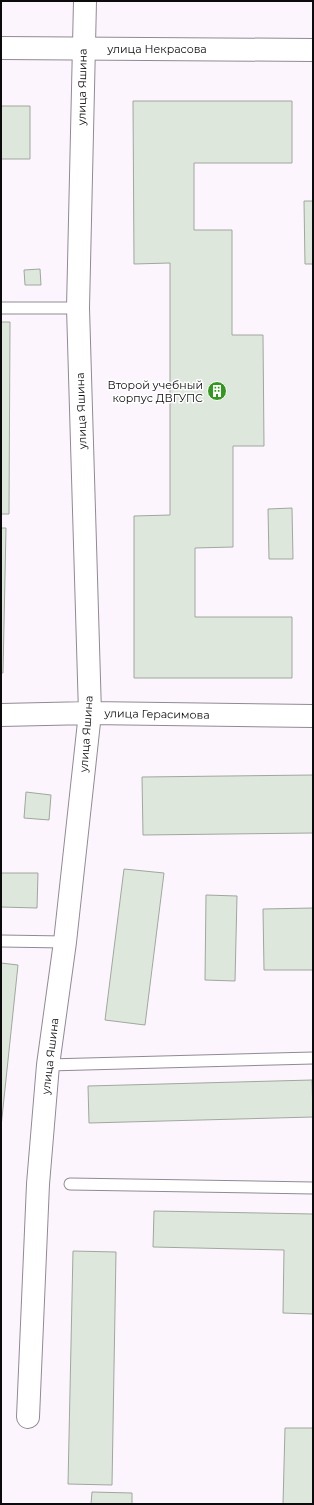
<svg xmlns="http://www.w3.org/2000/svg" width="314" height="1505" font-family="Montserrat,sans-serif">
<style>
.building{fill:#dee7dc;stroke:#9fa89d}
.lines{fill:none;stroke-linecap:round;stroke-linejoin:round}
.service-casing{stroke:#918993;stroke-width:13}
.minor-casing{stroke:#918993;stroke-width:24}
.tertiary-casing{stroke:#918993;stroke-width:24}
.service{stroke:#fff;stroke-width:11}
.minor{stroke:#fff;stroke-width:22}
.tertiary{stroke:#fff;stroke-width:22}
.labels{text-anchor:middle;stroke-width:3;stroke-linejoin:round;paint-order:stroke}
.street-label{font-size:11px;fill:#0d0a0e;stroke:#fff}
.poi-label{font-size:11px;fill:#0d0a0e;stroke:#fff;text-anchor:end}
</style>
<rect width="100%" height="100%" fill="#fdf5fe"/>
<!-- building -->
<path class="building" d="M133,101h159v62h-98v67h38v105h31l1,111h-31v101l-38,1v69h97v61h-158v-162l36,-1v-252l-36,1z
M1,106h29v53h-29z
M304,201h9v63h-8z
M40,269l1,16h-16l-1,-15z
M1,322h9l-1,192h-8z
M292,508l1,51h-24l-1,-50z
M1,528h5l-3,145h-2z
M313,775v58l-170,2 -1,-58z
M26,792l25,3 -2,25 -25,-2z
M124,869l40,4 -19,152 -40,-5z
M1,873h37l-1,35 -36,-1z
M206,895l31,1 -2,85 -30,-1z
M313,908v62h-49l-1,-61z
M1,963l17,2 -17,162z
M312,1080l1,37 -224,6 -1,-37z
M154,1211l159,3v100l-30,-1 1,-63 -131,-3z
M73,1251l43,1 -4,233 -44,-1z
M285,1428h28v76h-30z
M92,1492l40,1v11h-41z"/>
<g class="lines">
<!-- service casing -->
<g class="service-casing">
<path id="service" d="M1,308h77
M1,941l64,1
M48,1065l265,-7
M70,1184l243,4"/>
</g>
<!-- minor casing -->
<g class="minor-casing">
<path id="minor" d="M1,715l89,-2 223,3
M28,1417l10,-233 10,-119 17,-123 25,-229 -12,-405 7,-307"/>
</g>
<!-- tertiary casing -->
<g class="tertiary-casing">
<path id="tertiary" d="M1,48l312,2"/>
</g>
<!-- service -->
<use href="#service" class="service"/>
<!-- minor -->
<use href="#minor" class="minor"/>
<!-- tertiary -->
<use href="#tertiary" class="tertiary"/>
</g>
<!-- icons -->
<defs>
<g id="building-disc" transform="scale(1)"><circle r="9.5" fill="#329820" stroke="#fff"/><path d="M-4-6H4V6H1V3H-1V6H-4ZM-2.5-4.3h1.7v1.8h-1.7ZM.8-4.3h1.7v1.8H.8ZM-2.5-1h1.7V.8h-1.7ZM.8-1h1.7V.8H.8Z" fill="#fff"/></g>
</defs>
<g fill-rule="evenodd">
<use href="#building-disc" x="217" y="391"/>
</g>
<g class="labels">
<!-- street labels -->
<g class="street-label">
<text x="157" y="53">улица Некрасова</text>
<text transform="translate(82 87) rotate(-89)" y="4">улица Яшина</text>
<text transform="translate(81 411) rotate(-92)" y="4">улица Яшина</text>
<text transform="translate(157 714) rotate(1)" y="4">улица Герасимова</text>
<text transform="translate(86 734) rotate(-86)" y="4">улица Яшина</text>
<text transform="translate(50 1056) rotate(-83)" y="4">улица Яшина</text>
</g>
<!-- poi labels -->
<g class="poi-label">
<text x="203" y="389">Второй учебный<tspan x="203" dy="13">корпус ДВГУПС</tspan></text>
</g>
</g>
<!-- border -->
<rect width="314" height="1505" fill="none" stroke="#0d0a0e" stroke-width="4"/>
</svg>
